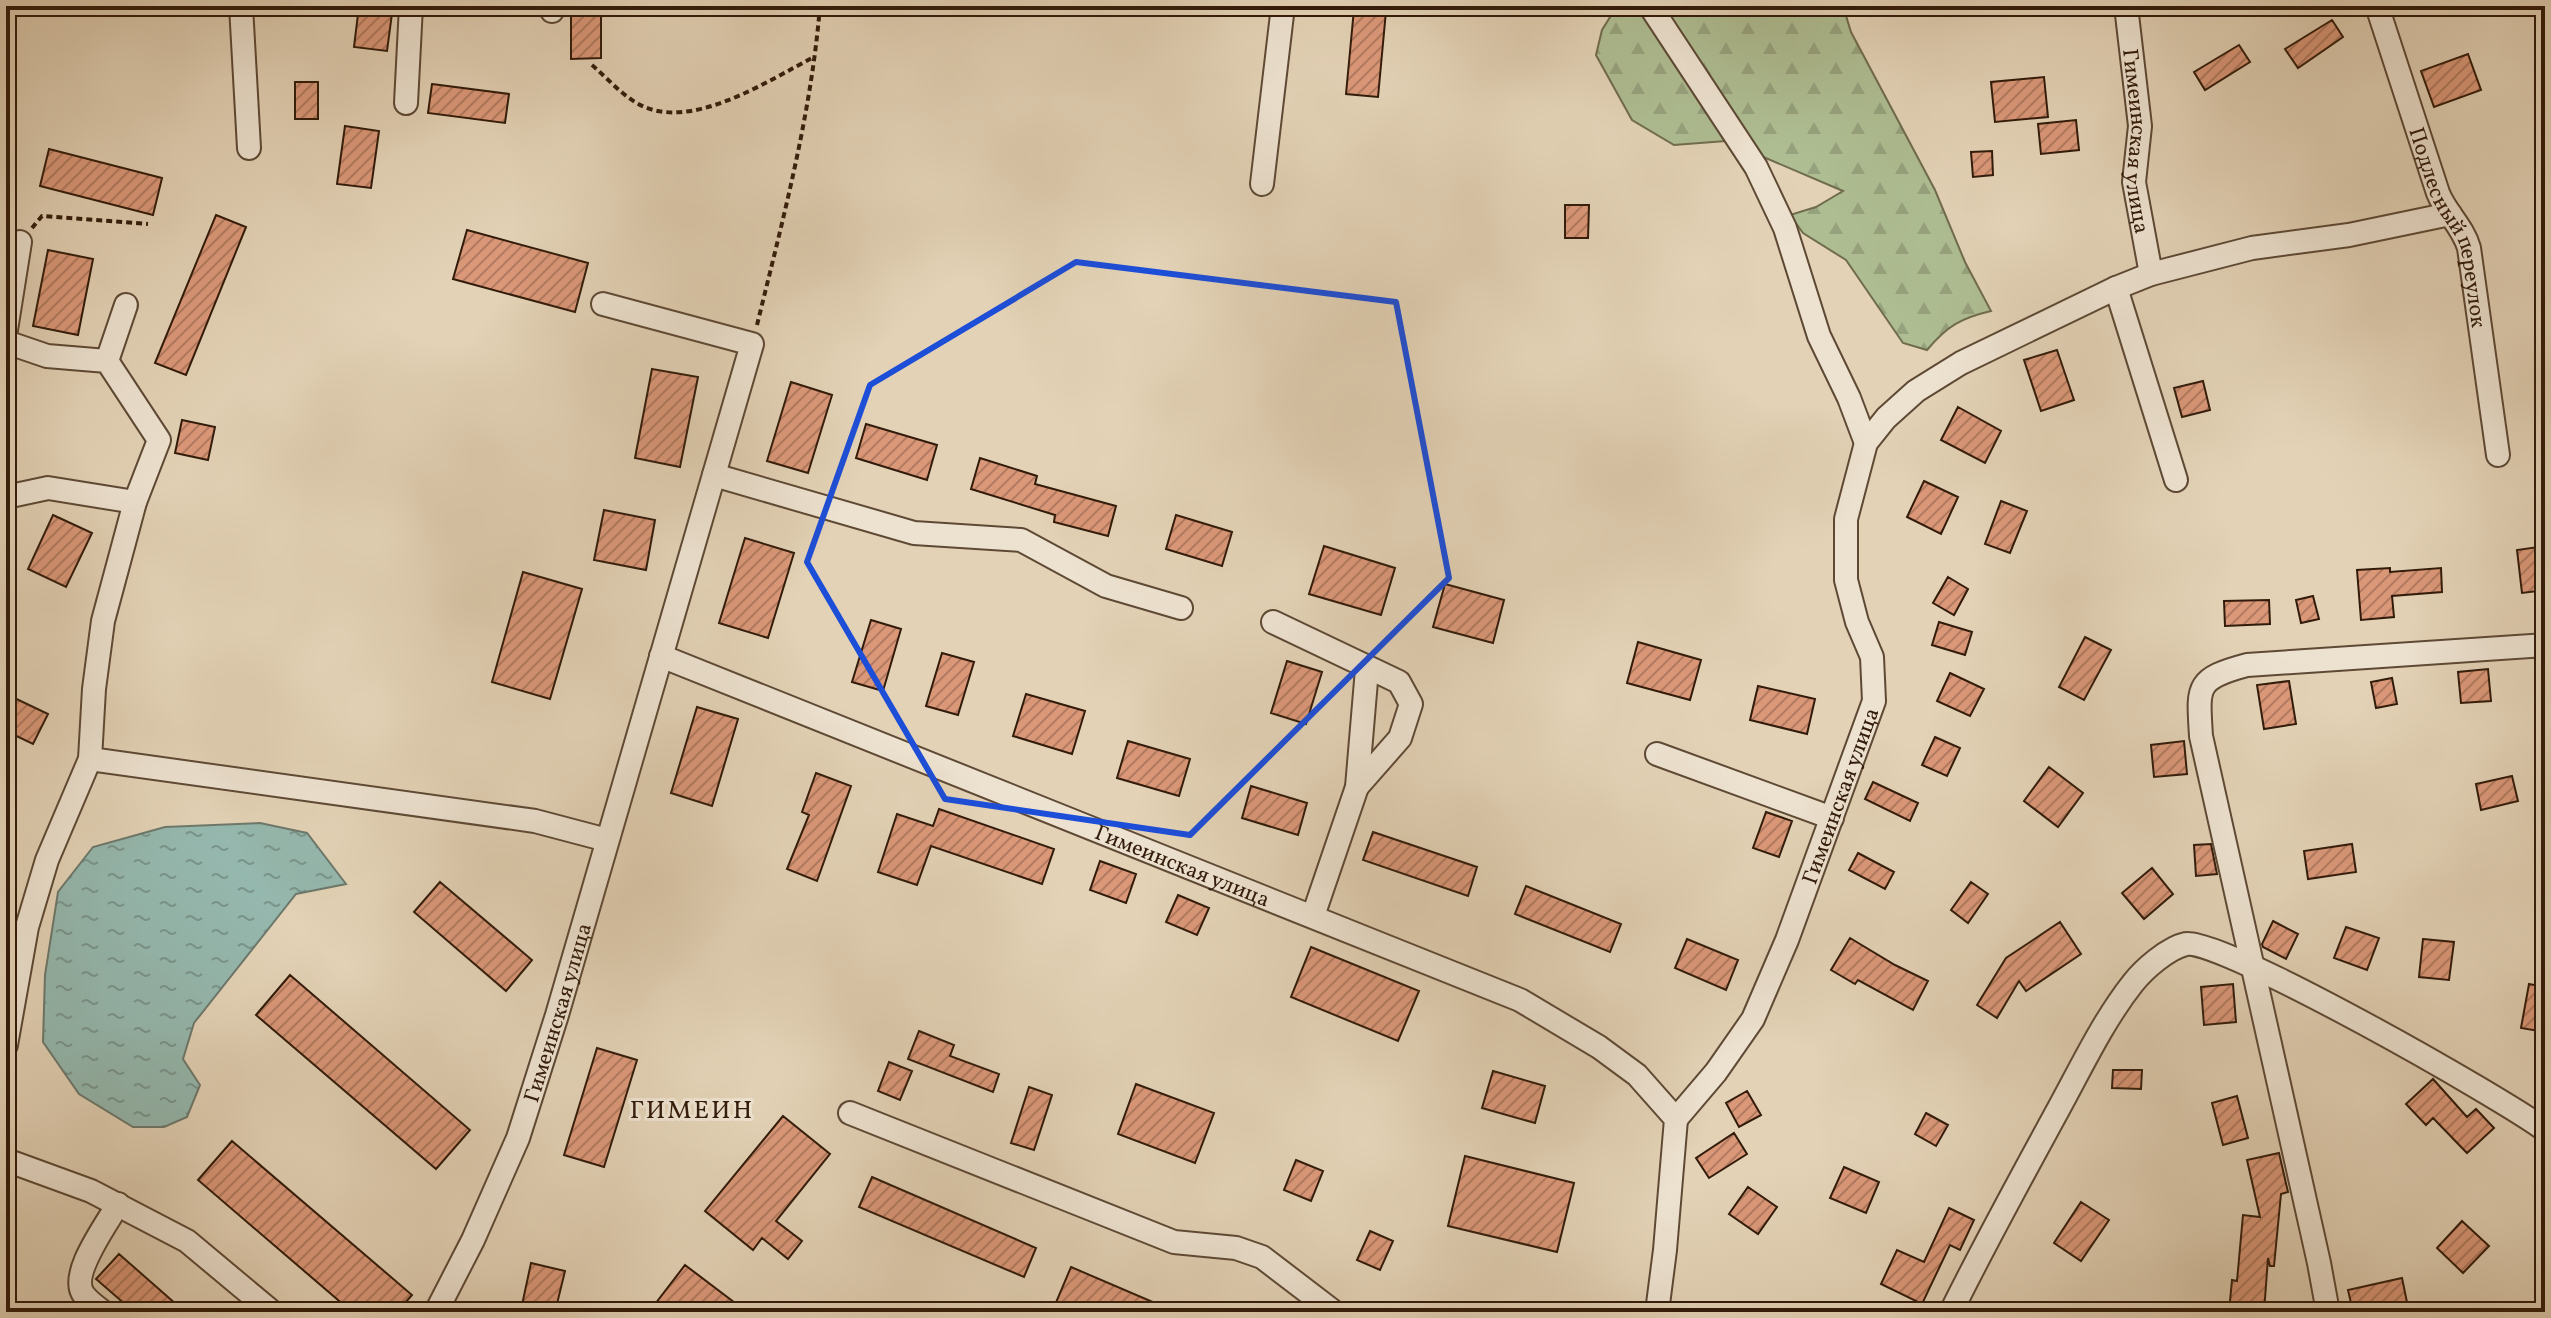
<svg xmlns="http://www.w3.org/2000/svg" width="2551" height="1318" font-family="Vollkorn,serif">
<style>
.forest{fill:url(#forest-firs);stroke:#706c4e;stroke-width:2}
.water{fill:url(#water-ripples);stroke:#6d796c;stroke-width:2}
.building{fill:url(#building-hatch);stroke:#321b0a;stroke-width:2}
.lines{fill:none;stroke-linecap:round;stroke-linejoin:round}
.minor-casing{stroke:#5e4935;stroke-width:26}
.path{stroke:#321b0a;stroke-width:4;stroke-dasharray:6 4;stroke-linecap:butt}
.minor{stroke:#ede2d0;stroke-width:22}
.marked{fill:none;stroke:#1d4ed8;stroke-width:6;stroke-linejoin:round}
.labels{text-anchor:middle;stroke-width:6;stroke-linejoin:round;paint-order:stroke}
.street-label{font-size:22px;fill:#321b0a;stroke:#ede2d0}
.quarter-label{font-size:26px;letter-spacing:2px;fill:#321b0a;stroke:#ede2d0}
</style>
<defs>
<pattern id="forest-firs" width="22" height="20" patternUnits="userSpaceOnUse" patternTransform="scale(2)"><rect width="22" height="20" fill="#aebd92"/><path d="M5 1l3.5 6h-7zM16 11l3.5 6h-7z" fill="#96a27d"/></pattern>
<pattern id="water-ripples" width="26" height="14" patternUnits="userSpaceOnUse" patternTransform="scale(2)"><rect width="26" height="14" fill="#95b8ae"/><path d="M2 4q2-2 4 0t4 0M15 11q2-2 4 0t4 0" fill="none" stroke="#7a958c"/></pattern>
<pattern id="building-hatch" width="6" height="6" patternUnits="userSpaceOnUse" patternTransform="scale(2)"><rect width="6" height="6" fill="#db9879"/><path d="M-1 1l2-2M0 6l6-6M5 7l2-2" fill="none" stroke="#b27b61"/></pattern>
</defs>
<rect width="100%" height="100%" fill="#e3d2b6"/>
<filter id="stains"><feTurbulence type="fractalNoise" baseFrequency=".0025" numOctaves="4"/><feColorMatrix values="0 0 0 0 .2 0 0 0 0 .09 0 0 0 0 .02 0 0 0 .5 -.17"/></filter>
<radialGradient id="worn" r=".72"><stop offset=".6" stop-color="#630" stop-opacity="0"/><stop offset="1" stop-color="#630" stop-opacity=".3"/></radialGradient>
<!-- forest -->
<path class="forest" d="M1617,6h226l8,26 84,158 30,72 26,49c-30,7 -44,15 -64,39l-24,-7 -57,-83 -43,-27 -13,-18 26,-8 27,-16 -117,-50 -52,4 -42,-25 -36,-65 6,-25z"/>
<!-- water -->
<path class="water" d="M260,823l47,10 39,51 -50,10 -102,129 -11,36 17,26 -13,32 -23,10h-31l-54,-33 -36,-52 2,-67 13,-83 35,-45 72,-20z"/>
<!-- building -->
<path class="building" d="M359,6h34l-6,45 -33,-4z
M571,6h30v52l-30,1z
M1354,9l32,2 -8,86 -32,-3z
M2332,20l11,17 -45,31 -13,-19z
M2239,45l11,17 -45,28 -11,-18z
M2468,54l13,36 -47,17 -13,-36z
M2044,77l4,40 -53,5 -4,-40z
M295,82h23v37h-23z
M432,84l77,10 -4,29 -77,-10z
M2076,120l3,30 -38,4 -3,-30z
M345,126l34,5 -8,57 -34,-4z
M49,149l113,29 -9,37 -113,-29z
M1992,151l1,24 -20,2 -2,-25z
M1565,205h24l-1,33h-23z
M216,215l30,12 -60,148 -31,-12z
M467,230l121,33 -13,49 -122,-33z
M48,250l45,9 -15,76 -45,-9z
M2057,350l17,50 -33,11 -17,-51z
M652,369l46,8 -18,90 -45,-9z
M2203,381l7,29 -28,7 -8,-29z
M791,382l41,13 -24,78 -41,-12z
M1958,407l43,24 -16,32 -44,-23z
M182,420l33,7 -7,33 -33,-7z
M866,424l71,21 -10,35 -71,-22z
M980,458l57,18 -2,8 81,22 -8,30 -54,-14 1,-7 -84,-26z
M1924,481l34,16 -17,37 -34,-17z
M2001,501l26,10 -17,42 -25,-9z
M604,510l51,10 -9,50 -52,-10z
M53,515l39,18 -26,54 -38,-18z
M1176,515l56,17 -10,34 -56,-17z
M745,538l49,15 -26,85 -49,-15z
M1324,546l71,22 -14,47 -72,-21z
M2545,546v44l-23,3 -5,-43z
M2390,568v4l51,-4 1,24 -50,4 2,21 -33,3 -4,-50z
M523,572l59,17 -32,110 -58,-17z
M1948,577l20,12 -14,26 -21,-12z
M1445,584l59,16 -11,43 -60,-16z
M2313,596l6,23 -18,4 -5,-23z
M2269,600l1,24 -45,2 -1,-25z
M871,620l30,9 -18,62 -31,-9z
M1939,622l33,10 -7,23 -33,-10z
M2085,637l26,13 -27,50 -25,-13z
M1638,642l63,18 -11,40 -63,-17z
M942,653l32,9 -16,53 -32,-9z
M1287,661l35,11 -16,52 -35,-11z
M2488,669l3,32 -30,2 -3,-31z
M1950,673l34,16 -14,27 -33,-15z
M2392,678l5,26 -21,4 -5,-26z
M2289,681l7,43 -32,5 -7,-44z
M1758,686l57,13 -8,35 -57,-14z
M6,694l42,20 -15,30 -27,-13z
M1026,694l59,17 -13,43 -59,-18z
M697,707l41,12 -26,87 -41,-13z
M1935,737l25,11 -13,28 -25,-11z
M1128,741l62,18 -11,37 -62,-18z
M2184,741l3,33 -33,3 -3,-32z
M2049,767l34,26 -25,34 -34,-26z
M816,773l35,13 -34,95 -30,-12 22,-54 -7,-3z
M2512,776l6,25 -37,9 -5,-26z
M1873,782l45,21 -8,18 -45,-22z
M1251,786l56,17 -9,32 -56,-17z
M939,809l115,40 -12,35 -111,-38 -14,39 -39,-13 19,-58 36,12z
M1766,812l26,9 -13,36 -26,-9z
M1373,832l104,35 -9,29 -105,-36z
M2211,844l6,30 -21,2 -2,-31z
M2352,844l4,28 -48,7 -4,-28z
M1858,853l36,19 -9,17 -36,-19z
M1100,861l36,13 -10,29 -36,-13z
M2152,868l21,26 -29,25 -22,-26z
M440,882l92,78 -26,31 -92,-79z
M1971,882l17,12 -20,29 -17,-13z
M1526,886l95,38 -11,28 -95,-38z
M1178,895l31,13 -12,27 -31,-13z
M2273,921l25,13 -12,25 -23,-12 -1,-3z
M2060,922l21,32 -55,37 -7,-10 -22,37 -20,-13 29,-47z
M2346,927l33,11 -12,32 -33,-12z
M1850,938l45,27 33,16 -15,29 -55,-30 -3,4 -24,-14z
M1687,939l51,21 -12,30 -51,-22z
M2423,939l31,3 -5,38 -30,-3z
M1311,947l108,44 -21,50 -107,-44z
M290,975l180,155 -34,39 -180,-154z
M2233,984l3,38 -32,3 -3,-38z
M2529,984l16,3v45l-24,-4z
M919,1031l35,14 -4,11 49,18 -6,18 -85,-33z
M597,1048l40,12 -33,107 -40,-12z
M889,1062l23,9 -12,29 -22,-9z
M2113,1070h29l-1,19 -29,-1z
M1493,1071l52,15 -10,37 -53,-15z
M2433,1079l34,38 9,-8 18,19 -27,25 -34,-35 -7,7 -20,-21z
M1136,1084l78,29 -19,50 -77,-29z
M1029,1087l23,8 -18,55 -23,-7z
M1747,1091l14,24 -22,12 -13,-24z
M2237,1096l11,42 -25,7 -11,-42z
M1926,1113l22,12 -12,21 -21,-12z
M783,1116l47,38 -54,67 26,20 -14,18 -26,-21 -9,12 -48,-39z
M1734,1133l13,21 -38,24 -13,-20z
M232,1141l180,154 -15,17h-45l-154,-132z
M2279,1153l9,39 -7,2 -7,72h-4l-2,-8 -4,54h-35l3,-32 5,1 6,-66 17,2 -13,-57z
M1465,1156l109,27 -17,69 -109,-26z
M1296,1160l27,11 -12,30 -27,-11z
M1844,1167l35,15 -13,31 -36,-15z
M872,1177l164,71 -12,29 -165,-70z
M1748,1187l29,20 -19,27 -29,-20z
M2081,1202l28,18 -28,41 -27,-18z
M1949,1208l25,12 -14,30 -10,-5 -28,59 -41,-20 16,-34 27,12z
M2462,1221l27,25 -26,27 -26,-25z
M1370,1231l23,10 -13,29 -23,-10z
M119,1254l66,58h-51l-38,-33z
M531,1263l34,8 -10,41 -33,-7z
M685,1265l62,47h-98z
M1071,1267l105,45h-124z
M2402,1278l7,34h-56l-5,-22z"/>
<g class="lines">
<!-- minor casing -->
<g class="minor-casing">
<g id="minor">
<path d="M241,6l8,142"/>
<path d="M1650,6l106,161 29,61 34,108 30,62 17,45"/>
<path id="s1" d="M2126,6l14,120 -6,56 17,92"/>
<path id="s2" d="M2377,6l61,187c8,20 25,34 31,55l29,207"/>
<path d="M552,11v-5"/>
<path d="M406,103l5,-97"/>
<path d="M1262,184l21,-178"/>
<path d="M2116,288l60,192"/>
<path d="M6,330l14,-88"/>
<path d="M6,342l41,14 60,5 52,79 -24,62 -32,119 -9,68 -4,70 -43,101 -20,67 -21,118"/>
<path d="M107,361l19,-56"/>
<path d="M714,475l200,58 107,7 85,46 75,22"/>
<path d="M6,497l42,-9 87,14"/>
<path d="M1273,622l126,60 12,22 -11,34 -43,49"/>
<path id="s3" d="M661,656l859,344 79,47 38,28 39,44 -11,131 -8,62"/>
<path d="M1657,754l175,64"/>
<path d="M90,759l445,62 72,19"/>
<path d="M1313,916l44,-129 10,-118"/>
<path d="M850,1113l324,129 62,6 26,9 72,55"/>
<path id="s4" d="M1676,1119l40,-47 37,-53 34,-79 87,-239 -2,-44 -15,-35 -11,-42v-61l20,-76 20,-25 30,-27 45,-28 155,-75 35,-14 101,-26 97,-13 101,-21"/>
<path d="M6,1160l85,31 96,50 85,71"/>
<path d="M103,1312c-6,-5 -14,-10 -19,-17 -16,-20 23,-71 34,-91"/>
<path id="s5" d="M436,1312l37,-72 45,-102 39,-123 195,-671 -149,-40"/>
<path d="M1951,1312c34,-69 71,-136 108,-204 23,-42 44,-87 74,-125 11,-14 35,-35 53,-39 36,-6 318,155 359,186"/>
<path d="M2328,1312l-9,-49 -118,-527c-3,-50 -6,-57 46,-71l298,-20"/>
</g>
</g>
<!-- path -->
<path class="path" d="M592,65c14,12 27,27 43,37 52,33 132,-21 179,-45
M32,228l10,-12 106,8
M757,325c26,-106 54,-210 63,-319"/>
<!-- minor -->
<use href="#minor" class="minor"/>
</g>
<!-- marked area -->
<path class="marked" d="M1076,262l320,40 53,276 -259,257 -245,-36 -138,-237 63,-177z"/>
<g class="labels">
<!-- street labels -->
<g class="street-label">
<text dy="8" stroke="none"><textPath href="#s1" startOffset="136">Гимеинская улица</textPath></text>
<text dy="8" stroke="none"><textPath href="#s2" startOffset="234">Подлесный переулок</textPath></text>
<text dy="8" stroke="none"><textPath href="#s4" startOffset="366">Гимеинская улица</textPath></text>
<text dy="8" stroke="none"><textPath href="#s3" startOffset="562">Гимеинская улица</textPath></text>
<text dy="8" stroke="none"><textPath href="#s5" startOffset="324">Гимеинская улица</textPath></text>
</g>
<!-- quarter labels -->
<g class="quarter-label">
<text x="692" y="1118">ГИМЕИН</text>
</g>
</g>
<!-- margin -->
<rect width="2551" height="1318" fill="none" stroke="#e3d2b6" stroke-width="32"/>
<rect x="8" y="8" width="2535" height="1302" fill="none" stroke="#321b0a" stroke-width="4"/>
<rect x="16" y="16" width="2519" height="1286" fill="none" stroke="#321b0a" stroke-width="2"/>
<rect width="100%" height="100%" filter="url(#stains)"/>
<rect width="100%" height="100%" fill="url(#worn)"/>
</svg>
